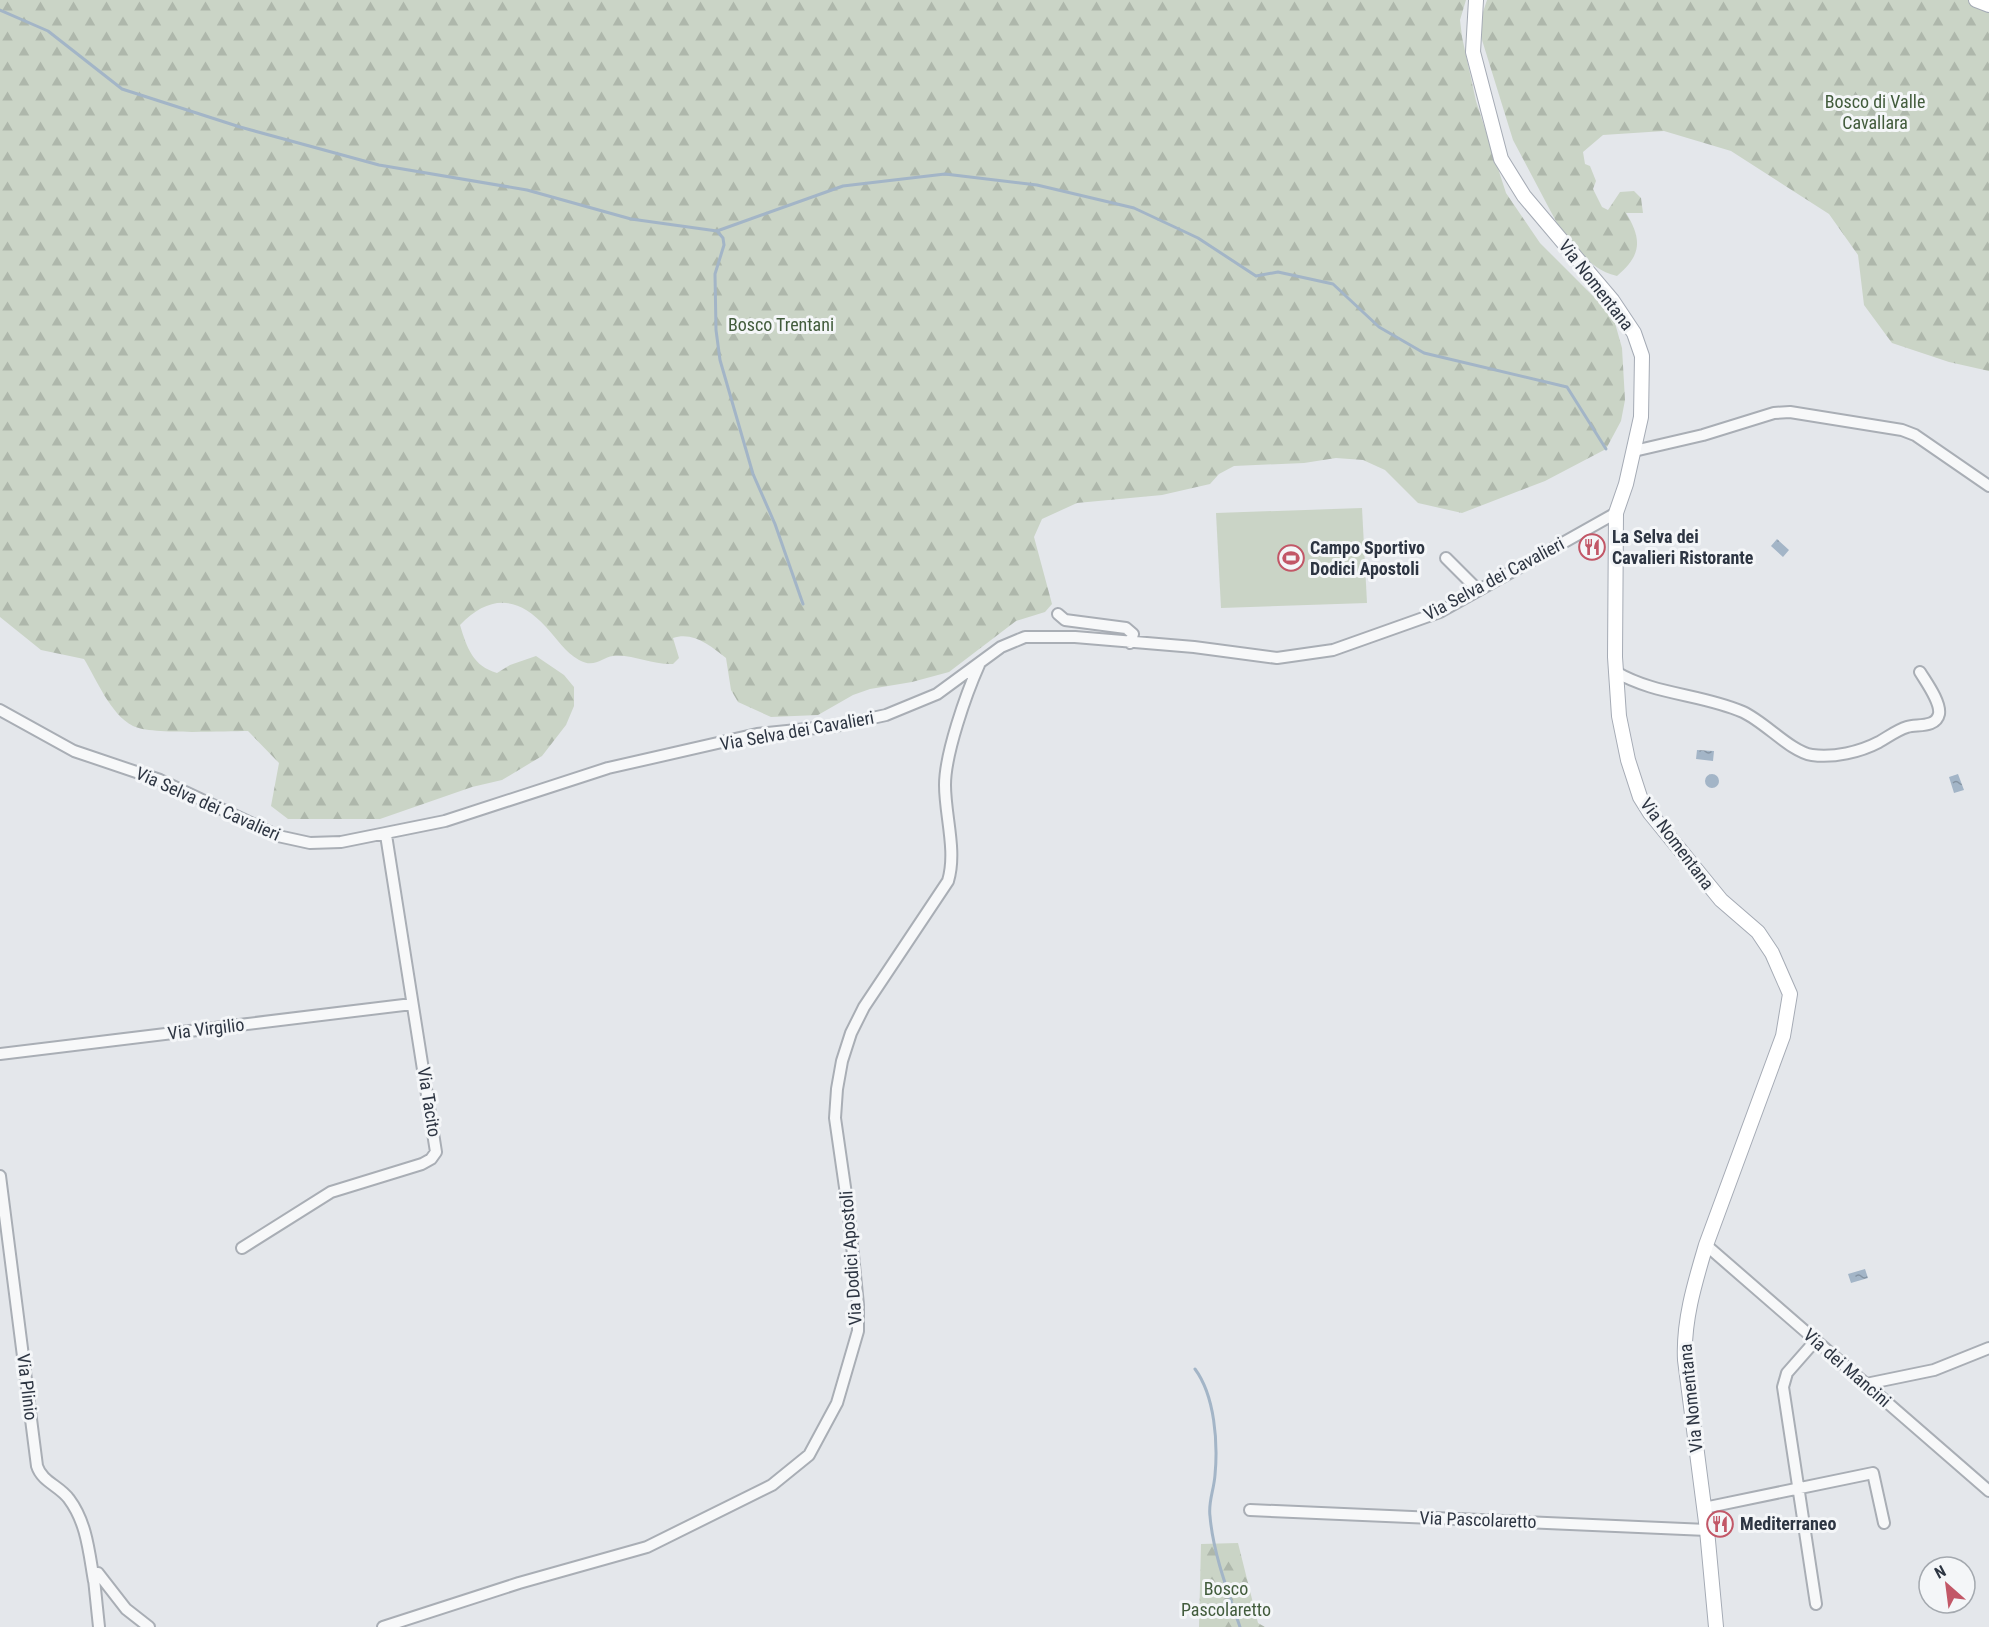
<svg xmlns="http://www.w3.org/2000/svg" width="1989" height="1627" font-family="'Roboto Condensed',sans-serif">
<style>
.forest{fill:url(#forest-firs)}
.pitch{fill:#cad4c6}
.water{fill:url(#water-ripples)}
.lines{fill:none;stroke-linecap:round;stroke-linejoin:round}
.stream{stroke:#a3b5c7;stroke-width:3}
.minor-casing{stroke:#a9aeb5;stroke-width:14}
.major-casing{stroke:#a5abb5;stroke-width:16}
.minor{stroke:#f7f8f9;stroke-width:10}
.major{stroke:#fff;stroke-width:14}
.labels{text-anchor:middle;stroke-width:6;stroke-linejoin:round;paint-order:stroke}
.park-label{font-size:18px;fill:#425c3c;stroke:#f4f6f8}
.street-label{font-size:18px;fill:#2d3542;stroke:#f4f6f8}
.poi-label{font-size:18px;font-weight:bold;fill:#2d3542;stroke:#f4f6f8;text-anchor:start}
</style>
<defs>
<pattern id="forest-firs" width="22" height="20" patternUnits="userSpaceOnUse" patternTransform="scale(1.5)"><rect width="22" height="20" fill="#cad4c6"/><path d="M5 1l3.5 6h-7zM16 11l3.5 6h-7z" fill="#aeb7ab"/></pattern>
<pattern id="water-ripples" width="26" height="14" patternUnits="userSpaceOnUse" patternTransform="scale(1.5)"><rect width="26" height="14" fill="#a3b5c7"/><path d="M2 4q2-2 4 0t4 0M15 11q2-2 4 0t4 0" fill="none" stroke="#8594a3"/></pattern>
</defs>
<rect width="100%" height="100%" fill="#e4e7eb"/>
<!-- forest -->
<path class="forest" d="M0,0h1466l-6,20 2,17 14,64 30,92 34,50 73,73 9,32 3,52 -4,21 -15,28 -61,32 -83,32 -44,-10 -33,-33 -22,-10 -27,-2 -32,5 -70,3 -15,8 -9,10 -48,11 -85,8 -35,16 -8,18 18,67 -7,8 -29,9 -67,51 -37,10 -42,7 -17,6 -35,20 -47,2 -33,-15 -7,-12 -5,-32c-15,-12 -33,-27 -53,-20l6,20 -6,6c-20,1 -40,-10 -60,-8 -11,1 -18,13 -34,4 -14,-8 -22,-21 -33,-33 -29,-32 -57,-32 -86,-2 7,23 13,41 37,48l13,-8 26,-9 28,19 10,12v19l-8,19 -24,31 -40,24 -30,7 -92,32h-92l-17,-13 8,-43 -31,-32c-24,0 -98,4 -115,-5 -23,-12 -36,-46 -49,-67l-43,-9 -41,-33z
M1487,0h497l5,13v358l-40,-9 -57,-19 -28,-38 -6,-50 -29,-41 -98,-63 -67,-20 -61,4 -20,17 2,12 5,2 6,15 -3,8 9,18 6,3 12,-18 14,-1 7,7 2,15h-17c16,26 16,42 -9,63 -22,-5 -29,-18 -48,-30l-56,-106 -35,-113z
M1238,1543l20,80 7,4h-66l2,-83z"/>
<!-- pitch -->
<path class="pitch" d="M1362,508l5,95 -146,5 -5,-95z"/>
<!-- water -->
<path class="water" d="M1777,539l12,11 -6,7 -12,-11z
M1697,750l17,1 -1,10 -17,-2z
M1958,774l6,16 -10,3 -5,-16z
M1705 781a7 7 0 1 1 14 0a7 7 0 1 1-14 0Z
M1865,1269l3,9 -17,5 -3,-9z"/>
<g class="lines">
<!-- stream -->
<path class="stream" d="M0,10l48,21 74,58 118,38 139,38 148,25 104,29 86,12 6,7 1,7 -9,29 1,56 4,30 33,114 22,50 28,80
M717,231l126,-45 102,-12 92,11 97,23 64,30 58,38 22,-4 55,12 46,43 45,26 143,34 39,62
M1195,1369c20,27 23,74 20,106 -1,15 -7,27 -5,41 3,37 18,76 30,111"/>
<!-- minor casing -->
<g class="minor-casing">
<path id="minor" d="M1634,451l69,-16 71,-22 16,-1 112,18 13,5 74,51
M1446,558l32,32
M1058,614l7,6 61,8 7,6 -3,9
M1616,672c39,23 86,22 127,40 22,10 48,40 69,43 22,3 48,-3 67,-13 9,-5 18,-12 28,-15 10,-3 29,1 32,-13 2,-12 -13,-32 -19,-42
M0,710l74,41 86,29 118,56 32,7 31,-1 104,-21 163,-53 149,-34 79,-8 50,-11 51,-21 64,-47 24,-10h50l119,10 83,11 56,-8 107,-38 176,-99
M0,1054l412,-50
M0,1176l37,290c5,16 23,20 32,33 18,24 20,54 25,82
M1706,1245l283,246
M242,1248l89,-56 91,-28 9,-5 5,-7 -50,-317
M1816,1340l-29,33 -4,14 33,217
M1866,1384l68,-14 55,-22
M1704,1508l169,-35 11,50
M1250,1510l457,20
M99,1627l-5,-48 4,-6 28,36 23,18
M383,1627l136,-44 128,-36 125,-62 37,-30 28,-52 21,-72v-26l-9,-90 -14,-97 2,-29 5,-28 9,-28 13,-26 84,-126c9,-30 -3,-65 -3,-96 0,-31 21,-91 34,-120"/>
</g>
<!-- major casing -->
<g class="major-casing">
<path id="major" d="M1476,0l-3,52 28,107 23,37 88,104 22,33 8,23 -1,61 -15,67 -10,29 -1,144 4,59 9,44 12,37 10,16 71,87 37,32 14,21 18,41 -7,42 -77,209c-11,37 -23,76 -21,115l22,170 9,97
M1976,0l13,5"/>
</g>
<!-- minor -->
<use href="#minor" class="minor"/>
<!-- major -->
<use href="#major" class="major"/>
</g>
<!-- icons -->
<defs>
<g id="restaurant-ring" transform="scale(1.35)"><circle r="9.5" fill="#f4f6f8" stroke="#c25767" stroke-width="1.5"/><path d="M-5-6h1v4h1v-4h1v4h1v-4h1v5L-1.5 .5V6h-2V.5L-5-1ZM5-6V6H3V1.5H1.5Q1.5-4 5-6Z" fill="#c25767"/></g>
<g id="stadium-ring" transform="scale(1.35)"><circle r="9.5" fill="#f4f6f8" stroke="#c25767" stroke-width="1.5"/><path d="M0-5a6.5 5 0 1 0 0 10a6.5 5 0 1 0 0-10ZM-3.5-1.8h7v3.6h-7Z" fill="#c25767"/></g>
</defs>
<g fill-rule="evenodd">
<use href="#restaurant-ring" x="1592" y="547"/>
<use href="#stadium-ring" x="1291" y="558"/>
<use href="#restaurant-ring" x="1720" y="1524"/>
</g>
<g class="labels">
<!-- park labels -->
<g class="park-label">
<text x="1875" y="108">Bosco di Valle<tspan x="1875" dy="21">Cavallara</tspan></text>
<text x="781" y="331">Bosco Trentani</text>
<text x="1226" y="1595">Bosco<tspan x="1226" dy="21">Pascolaretto</tspan></text>
</g>
<!-- street labels -->
<g class="street-label">
<text transform="translate(1596 285) rotate(52)" y="6">Via Nomentana</text>
<text transform="translate(1494 579) rotate(-28)" y="6">Via Selva dei Cavalieri</text>
<text transform="translate(797 731) rotate(-10)" y="6">Via Selva dei Cavalieri</text>
<text transform="translate(208 804) rotate(24)" y="6">Via Selva dei Cavalieri</text>
<text transform="translate(1677 844) rotate(53)" y="6">Via Nomentana</text>
<text transform="translate(206 1029) rotate(-7)" y="6">Via Virgilio</text>
<text transform="translate(429 1102) rotate(81)" y="6">Via Tacito</text>
<text transform="translate(851 1258) rotate(-94)" y="6">Via Dodici Apostoli</text>
<text transform="translate(1847 1368) rotate(41)" y="6">Via dei Mancini</text>
<text transform="translate(27 1387) rotate(83)" y="6">Via Plinio</text>
<text transform="translate(1691 1398) rotate(-96)" y="6">Via Nomentana</text>
<text transform="translate(1478 1520) rotate(2)" y="6">Via Pascolaretto</text>
</g>
<!-- poi labels -->
<g class="poi-label">
<text x="1612" y="543">La Selva dei<tspan x="1612" dy="21">Cavalieri Ristorante</tspan></text>
<text x="1310" y="554">Campo Sportivo<tspan x="1310" dy="21">Dodici Apostoli</tspan></text>
<text x="1740" y="1530">Mediterraneo</text>
</g>
</g>
<!-- north arrow -->
<g transform="translate(1947 1585) rotate(332)"><circle r="28" fill="#f4f6f8" stroke="#a4a9af" stroke-width="1.5"/>
<path d="M0-4.5L10 22L0 15L-10 22Z" fill="#c25767"/>
<text y="-9" font-size="16" font-weight="bold" text-anchor="middle" fill="#2d3542">N</text>
</g>
</svg>
